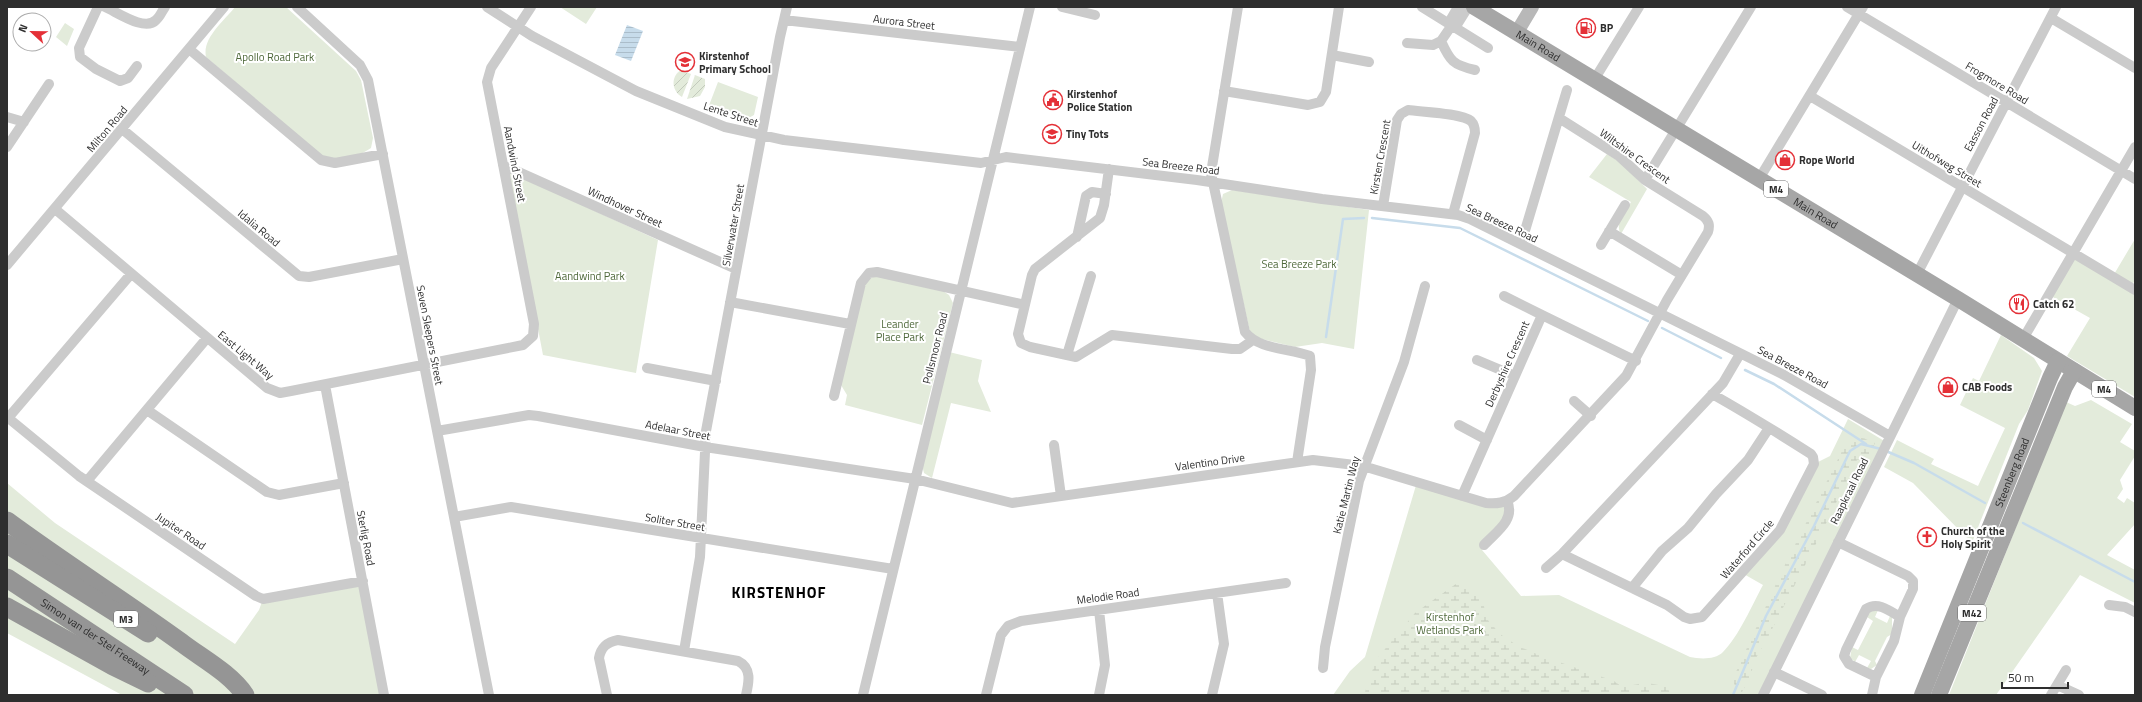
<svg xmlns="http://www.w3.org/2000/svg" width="2142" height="702" font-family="'Titillium Web',sans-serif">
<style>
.green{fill:#e3ebdb}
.wetland{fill:url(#wetland-marsh)}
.garden{fill:url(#garden-furrows)}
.water{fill:url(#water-rules)}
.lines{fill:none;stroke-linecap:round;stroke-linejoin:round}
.stream{stroke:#c7dceb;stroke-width:2.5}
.street{stroke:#cbcbcb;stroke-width:10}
.secondary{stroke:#b8b8b8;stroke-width:14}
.primary{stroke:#a6a6a6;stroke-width:16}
.highway{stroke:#959595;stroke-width:19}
.labels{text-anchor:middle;stroke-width:4;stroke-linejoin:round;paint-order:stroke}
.shield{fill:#fff;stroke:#6d6d6d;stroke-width:1}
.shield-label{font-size:10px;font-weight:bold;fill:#2e2e2e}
.street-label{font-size:11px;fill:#2e2e2e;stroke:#fff}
.poi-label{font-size:11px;font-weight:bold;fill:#2e2e2e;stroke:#fff;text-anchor:start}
.park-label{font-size:11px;fill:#4f693b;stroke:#fff}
.district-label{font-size:15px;font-weight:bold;letter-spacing:1px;fill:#000;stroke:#fff}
</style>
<defs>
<pattern id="wetland-marsh" width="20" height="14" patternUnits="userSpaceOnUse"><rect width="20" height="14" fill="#e3ebdb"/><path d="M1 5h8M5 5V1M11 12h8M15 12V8" fill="none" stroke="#c3cabc"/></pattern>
<pattern id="garden-furrows" width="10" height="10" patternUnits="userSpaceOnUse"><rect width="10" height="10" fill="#e3ebdb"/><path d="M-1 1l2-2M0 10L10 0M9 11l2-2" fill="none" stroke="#c3cabc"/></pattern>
<pattern id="water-rules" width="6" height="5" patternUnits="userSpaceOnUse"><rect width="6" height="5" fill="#c7dceb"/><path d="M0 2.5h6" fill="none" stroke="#abbdca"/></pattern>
</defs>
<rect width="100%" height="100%" fill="#fff"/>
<!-- green -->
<path class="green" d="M235,7h51l70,64 5,9 12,58 -2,10c-12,9 -33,12 -48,9l-117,-100c-4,-19 18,-36 29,-50z
M560,7h37l-11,17z
M65,23l9,6 -7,17 -11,-9z
M718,82l40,15 -4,18 -11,6 -35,-13z
M1607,154l13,8 27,27 -26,45c-7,-11 4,-22 10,-32l-42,-25z
M508,171l150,69 -22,133 -93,-18z
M1232,190l137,20 -15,139 -32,-6 -27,4 -37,-9 -8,-6 -29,-129 2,-9z
M2135,239v41l-4,7 4,3v107l-68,-41 23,-38 -39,-22 23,-36 4,-1 35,17z
M878,276l65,15 6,4 4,8 -31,122 -77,-20 2,-10 -6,-10 23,-99 6,-8z
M2001,335l33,23 8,13 -14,39 -9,14 -46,116 -7,-3 -53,-54 -29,-16 13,-27 37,19 -3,5 47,22 27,-58 -45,-23 13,-27 6,3z
M949,352l33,8 -4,21 13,31 -40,-9 -19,75 -8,-5 -2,-8z
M2091,400l41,24 -12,18 15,9v5l-15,24 3,9 -6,9 7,5 3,-5 8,5v21l-28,31 28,15v33l-55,-28 -84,120h-47l117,-293 9,4z
M1848,419l38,23 -123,253h-430l17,-24 15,-14 52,-175 45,14 45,5 3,12 -26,32 -2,5 39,46 38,-1 131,62c10,2 25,3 33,-5 16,-16 29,-47 40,-67l-21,-12 38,-43 34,-66 16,-8z
M7,483l48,40 180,121 24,-34 4,-11 100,-18 21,114h-262l-115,-62z
M1870,610h8l-3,7 12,6 3,-7 2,1v17l-5,3 -12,24 2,4 -6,4 -4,-1 4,-7 -12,-6 -4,7 -5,-4 2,-11 6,3 15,-29 -6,-4z"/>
<!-- wetland -->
<path class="wetland" d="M1855,438h8l12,5 -5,13 -13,4 -37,76 -52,101 -12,21 -7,21 -8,15h-4l-4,-15 2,-5 48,-105 63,-126z
M1460,581l15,8 7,9 5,21 13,15 18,12 21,9 75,26c12,9 12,5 24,3 9,-2 20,1 29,3l4,8h-307l12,-35 39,-47z"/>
<!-- garden -->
<path class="garden" d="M681,70l10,4 -9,23c-10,-6 -12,-20 -1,-27z
M695,75l10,4v8l-5,9 -13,3z"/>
<!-- water -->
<path class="water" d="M627,25l16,6 -12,30 -16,-6z"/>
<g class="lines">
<!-- stream -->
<path class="stream" d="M1372,218l88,10 188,93
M1662,328l59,30
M1326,337l17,-118 21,-1
M1745,370l29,14 92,60
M1886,451l28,12 71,40
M2023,523l112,59
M1733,695l33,-79 48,-90 36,-75 11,-7 20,5"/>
<!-- street -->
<path class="street" d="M98,7l-19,41 1,9 16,12 24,12 8,-3 9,-12
M105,7c12,5 40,25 51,13 4,-3 6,-9 9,-13
M297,7l63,58 8,15 121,615
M487,7l45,29 104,55 89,36 59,13 197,23 25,-6 191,23 125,19 136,16 12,4 314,156 106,61
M1062,7l33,8
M1238,7l-27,166 34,159c14,18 45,16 65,24l1,14 -14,92
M1422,7l66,41
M1458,7l-7,12 1,6 -11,16c9,20 12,24 34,29
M1847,7l288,172
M2051,18l84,50
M784,20l236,27
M1452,25l6,-2 10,-16
M1407,43l26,2 8,-4
M189,49l132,111 14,3 48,-9
M1332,55l37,7
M1594,80l45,-73
M1224,91l84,14 12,-3 6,-10 13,-85
M1810,96l325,194
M7,117l17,5
M122,129l177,147 10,1 94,-18
M7,147l42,-63
M503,165l233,104
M1109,169l-5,36 -4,13 -65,51 -3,6 -14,59 3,9 9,4 46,10 36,-22 120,14h8l13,-9
M1759,179l104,-172
M1645,180l106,-173
M1383,206l14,-86 4,-6 7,-4c14,2 53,3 63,11 3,3 4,8 4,12l-22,81
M55,209l212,179 13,5 11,-2 232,-46 10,-9 1,-12 -47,-242 4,-14 40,-61
M1609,231l73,44
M1077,237l9,-41 6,-4 14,2
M1521,244l46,-154
M1601,245l24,-40
M7,265l217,-258
M1917,274l139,-267
M1504,296l38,19
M730,302l120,22
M2023,339l112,-192
M1067,355l24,-79
M1477,360l38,16
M647,368l69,13
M325,385l59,310
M834,396l27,-113 8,-10 8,-1 148,33
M1574,401l17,15
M147,410l120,82 12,3 65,-12
M7,417l72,59 177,120 7,3 100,-18
M8,418l123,-144
M1459,425l28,15
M437,431l92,-16 9,1 167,31 210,32 97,24 301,-43 50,6 123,37c11,1 19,0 28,-7l112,-120 41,-76 41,-68c2,-7 1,-11 -5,-16l-58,-36 -26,-24 -60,-38
M1054,445l7,51
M87,481l120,-143
M1462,496l80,-181 94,46
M454,517l57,-10 382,62
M1838,542l70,34 5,5v8l-13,28 -6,24 -18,36 -4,18
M1484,545c11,-12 32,-25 23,-44
M1562,554l105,51 17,12 6,2 12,-2 78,-87 34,-66 -1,-7 -2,-3c-33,-21 -65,-41 -99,-60
M1546,568l16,-14 161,-171 17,-29
M1632,588l30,-37 26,-23 28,-34 32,-34 21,-32
M2109,605l16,2 10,5
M1099,610l6,55 -6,30
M684,651l16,-94 6,-126 74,-394 7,-30
M1323,668l2,-21 34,-166 45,-119 21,-76
M1774,672l48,23
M1876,677l-27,-13 -5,-8 2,-6 20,-41c12,-8 24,2 34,8
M2057,685l22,10
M607,695l-8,-37c2,-11 8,-16 19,-18l120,21c14,7 11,21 8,34
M863,695l167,-688
M986,695l15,-60 7,-9 13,-5 265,-38
M1212,695l12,-51 -7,-51
M1763,695l195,-396
M2051,695l15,-25"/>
<!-- secondary -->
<path class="secondary" d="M1517,32l15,-25"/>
<!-- primary -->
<g class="primary">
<path id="s1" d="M1474,7l484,292 177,109"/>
<path id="s2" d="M1922,695l128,-317 8,-17"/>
<path d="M1939,695l126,-308 9,-16"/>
</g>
<!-- highway -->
<g class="highway">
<path d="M7,521c57,42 117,80 175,122 21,16 48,30 63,52"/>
<path d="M7,544l141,89"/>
<path id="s3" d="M7,578l177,117"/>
<path d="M7,607l106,59 35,17"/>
</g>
</g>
<!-- icons -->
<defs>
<g id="fuel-ring" transform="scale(1)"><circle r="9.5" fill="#fff" stroke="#e43037" stroke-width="1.5"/><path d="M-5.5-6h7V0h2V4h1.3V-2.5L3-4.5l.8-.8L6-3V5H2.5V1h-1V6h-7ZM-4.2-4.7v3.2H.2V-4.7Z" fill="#e43037"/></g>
<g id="school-ring" transform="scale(1)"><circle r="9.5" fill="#fff" stroke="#e43037" stroke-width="1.5"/><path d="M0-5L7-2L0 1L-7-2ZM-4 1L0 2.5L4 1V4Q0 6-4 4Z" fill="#e43037"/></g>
<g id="civic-ring" transform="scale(1)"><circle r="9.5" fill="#fff" stroke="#e43037" stroke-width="1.5"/><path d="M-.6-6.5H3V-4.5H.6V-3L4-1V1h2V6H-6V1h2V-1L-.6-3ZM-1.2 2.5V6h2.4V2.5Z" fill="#e43037"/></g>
<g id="shop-ring" transform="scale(1)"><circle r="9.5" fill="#fff" stroke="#e43037" stroke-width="1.5"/><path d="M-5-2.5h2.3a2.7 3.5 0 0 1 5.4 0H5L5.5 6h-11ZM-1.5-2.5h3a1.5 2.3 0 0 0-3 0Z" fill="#e43037"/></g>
<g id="restaurant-ring" transform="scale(1)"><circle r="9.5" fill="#fff" stroke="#e43037" stroke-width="1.5"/><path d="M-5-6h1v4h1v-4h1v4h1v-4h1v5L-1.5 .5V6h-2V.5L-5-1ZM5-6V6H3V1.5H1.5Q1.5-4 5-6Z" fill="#e43037"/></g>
<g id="church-ring" transform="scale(1)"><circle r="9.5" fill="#fff" stroke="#e43037" stroke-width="1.5"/><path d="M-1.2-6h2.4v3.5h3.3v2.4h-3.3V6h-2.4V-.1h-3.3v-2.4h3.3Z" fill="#e43037"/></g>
</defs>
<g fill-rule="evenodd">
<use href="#fuel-ring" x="1586" y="28"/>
<use href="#school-ring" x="685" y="62"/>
<use href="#civic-ring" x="1053" y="100"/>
<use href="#school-ring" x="1052" y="134"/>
<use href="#shop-ring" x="1785" y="160"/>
<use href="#restaurant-ring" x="2019" y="304"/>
<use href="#shop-ring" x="1948" y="387"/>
<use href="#church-ring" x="1927" y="537"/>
</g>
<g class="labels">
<!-- shield labels -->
<g class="shield">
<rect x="1764" y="181" width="24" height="16" rx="3"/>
<rect x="2092" y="381" width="24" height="16" rx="3"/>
<rect x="1958" y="605" width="28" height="16" rx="3"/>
<rect x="114" y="611" width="24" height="16" rx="3"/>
</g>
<g class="shield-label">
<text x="1776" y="193">M4</text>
<text x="2104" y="393">M4</text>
<text x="1972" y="617">M42</text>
<text x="126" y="623">M3</text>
</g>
<!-- street labels -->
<g class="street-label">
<text transform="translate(904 22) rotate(7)" y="4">Aurora Street</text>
<text dy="4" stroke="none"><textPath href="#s1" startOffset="75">Main Road</textPath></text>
<text transform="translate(1997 83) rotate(31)" y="4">Frogmore Road</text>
<text transform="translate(731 114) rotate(18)" y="4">Lente Street</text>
<text transform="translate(1981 124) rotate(-62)" y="4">Easson Road</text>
<text transform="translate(107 129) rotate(-50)" y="4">Milton Road</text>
<text transform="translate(1635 156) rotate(36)" y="4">Wiltshire Crescent</text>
<text transform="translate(1380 157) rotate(-80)" y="4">Kirsten Crescent</text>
<text transform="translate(515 164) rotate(79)" y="4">Aandwind Street</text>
<text transform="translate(1947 164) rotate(31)" y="4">Uithofweg Street</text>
<text transform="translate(1181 166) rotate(7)" y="4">Sea Breeze Road</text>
<text transform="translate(625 207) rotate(25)" y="4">Windhover Street</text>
<text dy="4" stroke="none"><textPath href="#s1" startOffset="399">Main Road</textPath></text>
<text transform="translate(1502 223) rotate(25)" y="4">Sea Breeze Road</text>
<text transform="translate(733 225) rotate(-80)" y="4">Silverwater Street</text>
<text transform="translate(259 228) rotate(40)" y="4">Idalia Road</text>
<text transform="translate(430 335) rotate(79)" y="4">Seven Sleepers Street</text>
<text transform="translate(935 348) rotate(-76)" y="4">Pollsmoor Road</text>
<text transform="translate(246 355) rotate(40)" y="4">East Light Way</text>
<text transform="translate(1507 364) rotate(-66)" y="4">Derbyshire Crescent</text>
<text transform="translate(1793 367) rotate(28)" y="4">Sea Breeze Road</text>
<text transform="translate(678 430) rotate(11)" y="4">Adelaar Street</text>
<text transform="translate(1210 462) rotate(-8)" y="4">Valentino Drive</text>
<text dy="4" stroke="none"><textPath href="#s2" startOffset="240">Steenberg Road</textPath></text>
<text transform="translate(1849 491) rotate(-64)" y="4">Raapkraal Road</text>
<text transform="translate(1346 495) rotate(-76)" y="4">Katie Martin Way</text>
<text transform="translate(675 522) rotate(10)" y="4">Soliter Street</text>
<text transform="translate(181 531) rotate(34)" y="4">Jupiter Road</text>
<text transform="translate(366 538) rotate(79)" y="4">Sterlig Road</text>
<text transform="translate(1747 549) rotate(-49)" y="4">Waterford Circle</text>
<text transform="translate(1108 596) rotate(-8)" y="4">Melodie Road</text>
<text dy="4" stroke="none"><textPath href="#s3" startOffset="106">Simon van der Stel Freeway</textPath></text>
</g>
<!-- poi labels -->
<g class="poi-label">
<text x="1600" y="32">BP</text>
<text x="699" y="60">Kirstenhof<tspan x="699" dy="13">Primary School</tspan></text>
<text x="1067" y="98">Kirstenhof<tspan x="1067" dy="13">Police Station</tspan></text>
<text x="1066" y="138">Tiny Tots</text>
<text x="1799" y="164">Rope World</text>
<text x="2033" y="308">Catch 62</text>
<text x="1962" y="391">CAB Foods</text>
<text x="1941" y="535">Church of the<tspan x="1941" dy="13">Holy Spirit</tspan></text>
</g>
<!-- park labels -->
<g class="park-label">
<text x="275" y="61">Apollo Road Park</text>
<text x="1299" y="268">Sea Breeze Park</text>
<text x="590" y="280">Aandwind Park</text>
<text x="900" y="328">Leander<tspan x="900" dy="13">Place Park</tspan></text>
<text x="1450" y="621">Kirstenhof<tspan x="1450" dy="13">Wetlands Park</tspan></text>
</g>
<!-- district labels -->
<g class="district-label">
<text x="779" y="598">KIRSTENHOF</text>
</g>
</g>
<!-- border -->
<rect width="2142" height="702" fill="none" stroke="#2e2e2e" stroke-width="16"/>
<!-- north arrow -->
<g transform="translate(32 32) rotate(292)"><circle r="19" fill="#ffffff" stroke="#ababab"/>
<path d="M0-3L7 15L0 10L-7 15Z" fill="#e43037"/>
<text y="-6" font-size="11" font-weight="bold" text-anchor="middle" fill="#2e2e2e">N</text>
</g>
<!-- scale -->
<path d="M2002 682v6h66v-6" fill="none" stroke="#2e2e2e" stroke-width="2"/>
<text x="2008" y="682" font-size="12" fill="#2e2e2e" stroke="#ffffff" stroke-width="3" paint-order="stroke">50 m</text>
</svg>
